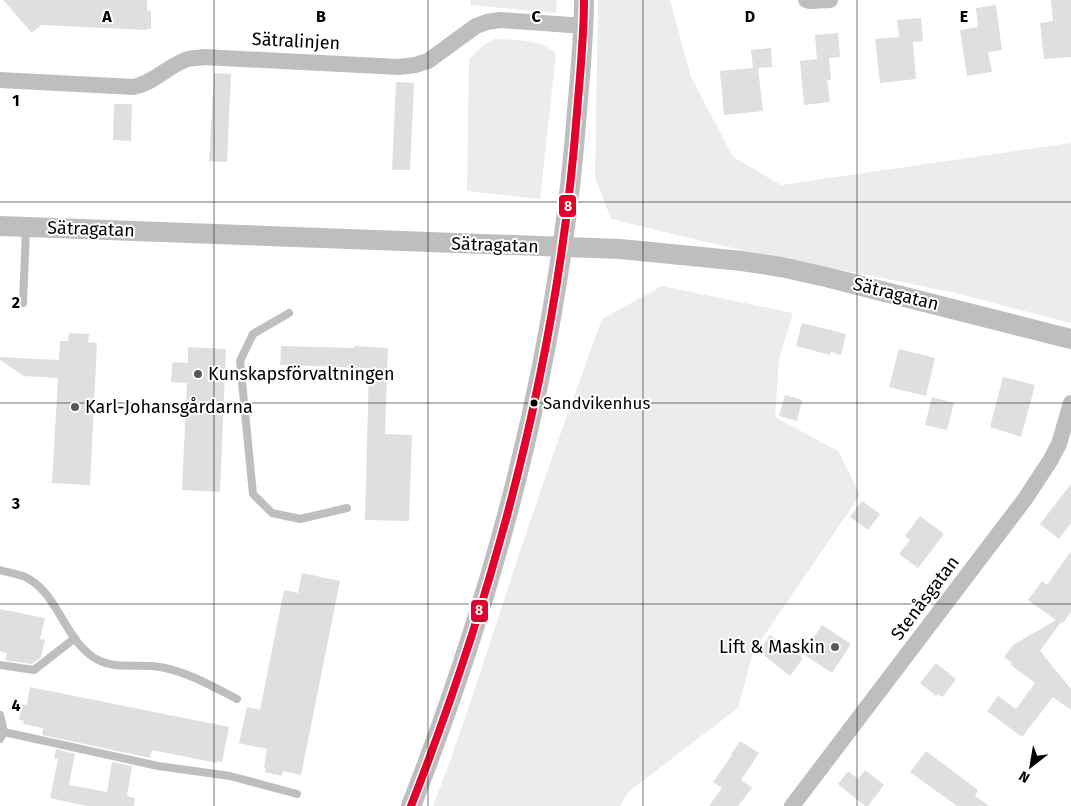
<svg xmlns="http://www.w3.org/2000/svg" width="1071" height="806" font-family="'Fira Sans',sans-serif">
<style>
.green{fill:#ececec}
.building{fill:#dfdfdf}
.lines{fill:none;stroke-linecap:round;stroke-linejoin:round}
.service{stroke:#bebebe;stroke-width:8}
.minor{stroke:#bebebe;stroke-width:16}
.tertiary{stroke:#bebebe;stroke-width:20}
.bus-1-casing{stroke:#fff;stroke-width:11}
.bus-1{stroke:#e4002b;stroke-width:8}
.grid{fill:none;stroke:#000;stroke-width:1;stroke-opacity:0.55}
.poi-dot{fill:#595959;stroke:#fff;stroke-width:2}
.bus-dot{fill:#000;stroke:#fff;stroke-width:2}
.labels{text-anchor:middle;stroke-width:4;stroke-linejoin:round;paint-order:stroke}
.bus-label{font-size:17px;fill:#000;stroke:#fff;text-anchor:start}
.street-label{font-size:18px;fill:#000;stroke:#fff}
.poi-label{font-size:18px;fill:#000;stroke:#fff;text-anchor:start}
.grid-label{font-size:16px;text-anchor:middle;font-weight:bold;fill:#000;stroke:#fff;stroke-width:4;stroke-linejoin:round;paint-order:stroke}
.line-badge{stroke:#fff;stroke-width:2}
.badge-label{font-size:14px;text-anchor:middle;font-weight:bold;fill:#fff}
</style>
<rect width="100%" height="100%" fill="#fff"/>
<!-- green -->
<path class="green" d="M470,0h87l-1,13 -86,-8z
M598,0h72l21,77 42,80 48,28 290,-42v180l-115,-30 -233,-47 -112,-27 -16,-42z
M494,39c21,1 45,0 62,14l-16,146 -73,-8 2,-132 15,-14z
M662,286l131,27 -14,46 -4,58 63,34 22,44 -107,157 -15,56 -110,84 -8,14h-187c28,-71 50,-143 74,-215 30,-92 62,-182 95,-272z"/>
<!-- building -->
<path class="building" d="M3,0h144v10l4,1v18h-5v1l-105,-5 -9,8z
M1051,0h20v57l-27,2 -4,-36 13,-2z
M996,5l6,45 -14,2 4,20 -25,4 -7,-46 18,-3 -2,-19z
M921,18l2,23 -10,1 3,37 -36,4 -5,-44 24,-2 -2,-17z
M838,33l2,24 -11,1 2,22h-4l3,22 -26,3 -4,-44 17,-2 -2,-24z
M771,48l1,19 -14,1 5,43 -39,4 -4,-44 33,-3 -2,-18z
M214,73l17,1 -4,88 -18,-1z
M396,82l18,1 -4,87h-18z
M114,104h18l-1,37 -18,-1z
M802,323l44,11 -5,21 -10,-3 -1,3 -34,-9z
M69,333l20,1 -1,8 9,1 -7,142 -38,-2 6,-105 -34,-2 -24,-16v-3l59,3 1,-19h8z
M281,346l73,2v-2l34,2 -3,86 27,1 -3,86 -44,-1 4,-152 -89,-3z
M188,347l38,2 -6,143 -38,-2 5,-107 -16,-1 1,-16 1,-4 15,1z
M899,349l36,9 -9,38 -37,-9z
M1003,377l32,8 -14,52 -31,-10z
M785,395l17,5 -5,21 -18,-5z
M932,397l22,6 -7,27 -22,-5z
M1071,484v39l-12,16 -19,-15z
M862,501l18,13 -12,16 -18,-13z
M920,516l24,18 -26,34 -19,-14 11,-14 -5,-4z
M1071,551v61l-8,11 -2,-1 -21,29 31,38v21l-18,-13 -31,40 -35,-26 11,-15 18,13 19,-26 -24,-18 1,-2 -8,-6 9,-12 43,-25 -28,-20 14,-19 5,4z
M302,573l38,8 -39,194 -18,-4 -1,5 -17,-4 1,-4 -2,-1 3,-18 -28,-6 8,-36 13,3 24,-120 14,3z
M0,609l45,9 -5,21 5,1 -4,17 -9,7 -27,-4 2,-7 -7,-2z
M822,625l29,19 -19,29 -29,-19z
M770,635l7,5 1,-1 25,19 -13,18 -25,-20 1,-1 -7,-5z
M936,663l20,16 -13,18 -5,-3 -2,2 -16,-13z
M30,687l199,40 -7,35 -5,-1v2l-65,-13 -2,8 -108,-23 1,-7 -20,-4 1,-3 -5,-1 3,-16 5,1z
M740,741l19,12 -18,27 11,8 -14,18h-29l13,-18 -9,-6 19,-27 -1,-1z
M56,749l19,5 -6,31 38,7 5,-30 20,4 -5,30 8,2 -1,8h-47l-37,-8 8,-39 -4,-1z
M926,751l52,39 -3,6 14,10h-32l-47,-34z
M865,770l19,15 -16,21h-3l-27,-22 10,-13 10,8z"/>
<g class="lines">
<!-- service -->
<path class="service" d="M23,303l3,-74
M289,313l-36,21 -13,27 13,133 19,19 28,6 47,-11
M0,570c9,3 21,4 29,9 29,17 36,59 64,78 20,14 45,6 67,10 28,5 52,19 77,32
M0,665l34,5 41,-32
M0,715l4,17 -4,7
M4,732l154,34 72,10 67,18"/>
<!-- minor -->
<path class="minor" d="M806,0l4,1 20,-1
M0,80l134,7c22,-5 33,-21 54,-28 5,-1 10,-1 16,-2l195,10 16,-2 13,-4 48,-35 11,-4 13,-2 84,6
M792,806l233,-307 25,-38 9,-17 12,-41"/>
<!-- tertiary -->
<path class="tertiary" d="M0,226l620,23 122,12 39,6 45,10 245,62
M411,806c87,-222 148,-455 166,-694 3,-37 7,-75 7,-112"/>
<!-- bus-1 casing -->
<g class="bus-1-casing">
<path id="bus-1" d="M411,806c87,-222 148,-455 166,-694 3,-37 7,-75 7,-112"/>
</g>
<!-- bus-1 -->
<use href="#bus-1" class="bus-1"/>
</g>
<!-- grid -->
<path class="grid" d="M214,0v806M428,0v806M643,0v806M857,0v806M0,202h1071M0,403h1071M0,604h1071"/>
<!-- markers -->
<g class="poi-dot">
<circle cx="198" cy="374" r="5"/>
<circle cx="75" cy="407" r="5"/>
<circle cx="835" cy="647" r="5"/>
</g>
<circle class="bus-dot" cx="534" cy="403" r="4.5"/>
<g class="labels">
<!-- bus labels -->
<g class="bus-label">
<text x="543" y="409">Sandvikenhus</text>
</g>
<!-- street labels -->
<g class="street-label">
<text transform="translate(296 41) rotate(3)" y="6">Sätralinjen</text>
<text transform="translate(91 229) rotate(2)" y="6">Sätragatan</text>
<text transform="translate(495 245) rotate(2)" y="6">Sätragatan</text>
<text transform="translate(896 294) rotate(14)" y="6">Sätragatan</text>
<text transform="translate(925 598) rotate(-53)" y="6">Stenåsgatan</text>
</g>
<!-- poi labels -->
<g class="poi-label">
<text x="208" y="380">Kunskapsförvaltningen</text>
<text x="85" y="413">Karl-Johansgårdarna</text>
<text x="825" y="653" text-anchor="end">Lift &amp; Maskin</text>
</g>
</g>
<g class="grid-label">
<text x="107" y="22">A</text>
<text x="321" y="22">B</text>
<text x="536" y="22">C</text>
<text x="750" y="22">D</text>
<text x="964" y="22">E</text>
<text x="16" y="106">1</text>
<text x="16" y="308">2</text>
<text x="16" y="509">3</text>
<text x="16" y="711">4</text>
</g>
<g class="line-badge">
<rect x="558" y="194" width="19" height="24" rx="5" fill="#e4002b"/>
<rect x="470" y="599" width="19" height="24" rx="5" fill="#e4002b"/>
</g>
<g class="badge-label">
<text x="568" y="211">8</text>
<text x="479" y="615">8</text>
</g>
<!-- north arrow -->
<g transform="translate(1031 766) rotate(211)" stroke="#ffffff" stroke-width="4" paint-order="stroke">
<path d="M0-4L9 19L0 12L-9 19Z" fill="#000000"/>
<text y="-8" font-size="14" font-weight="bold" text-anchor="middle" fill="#000000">N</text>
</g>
</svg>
